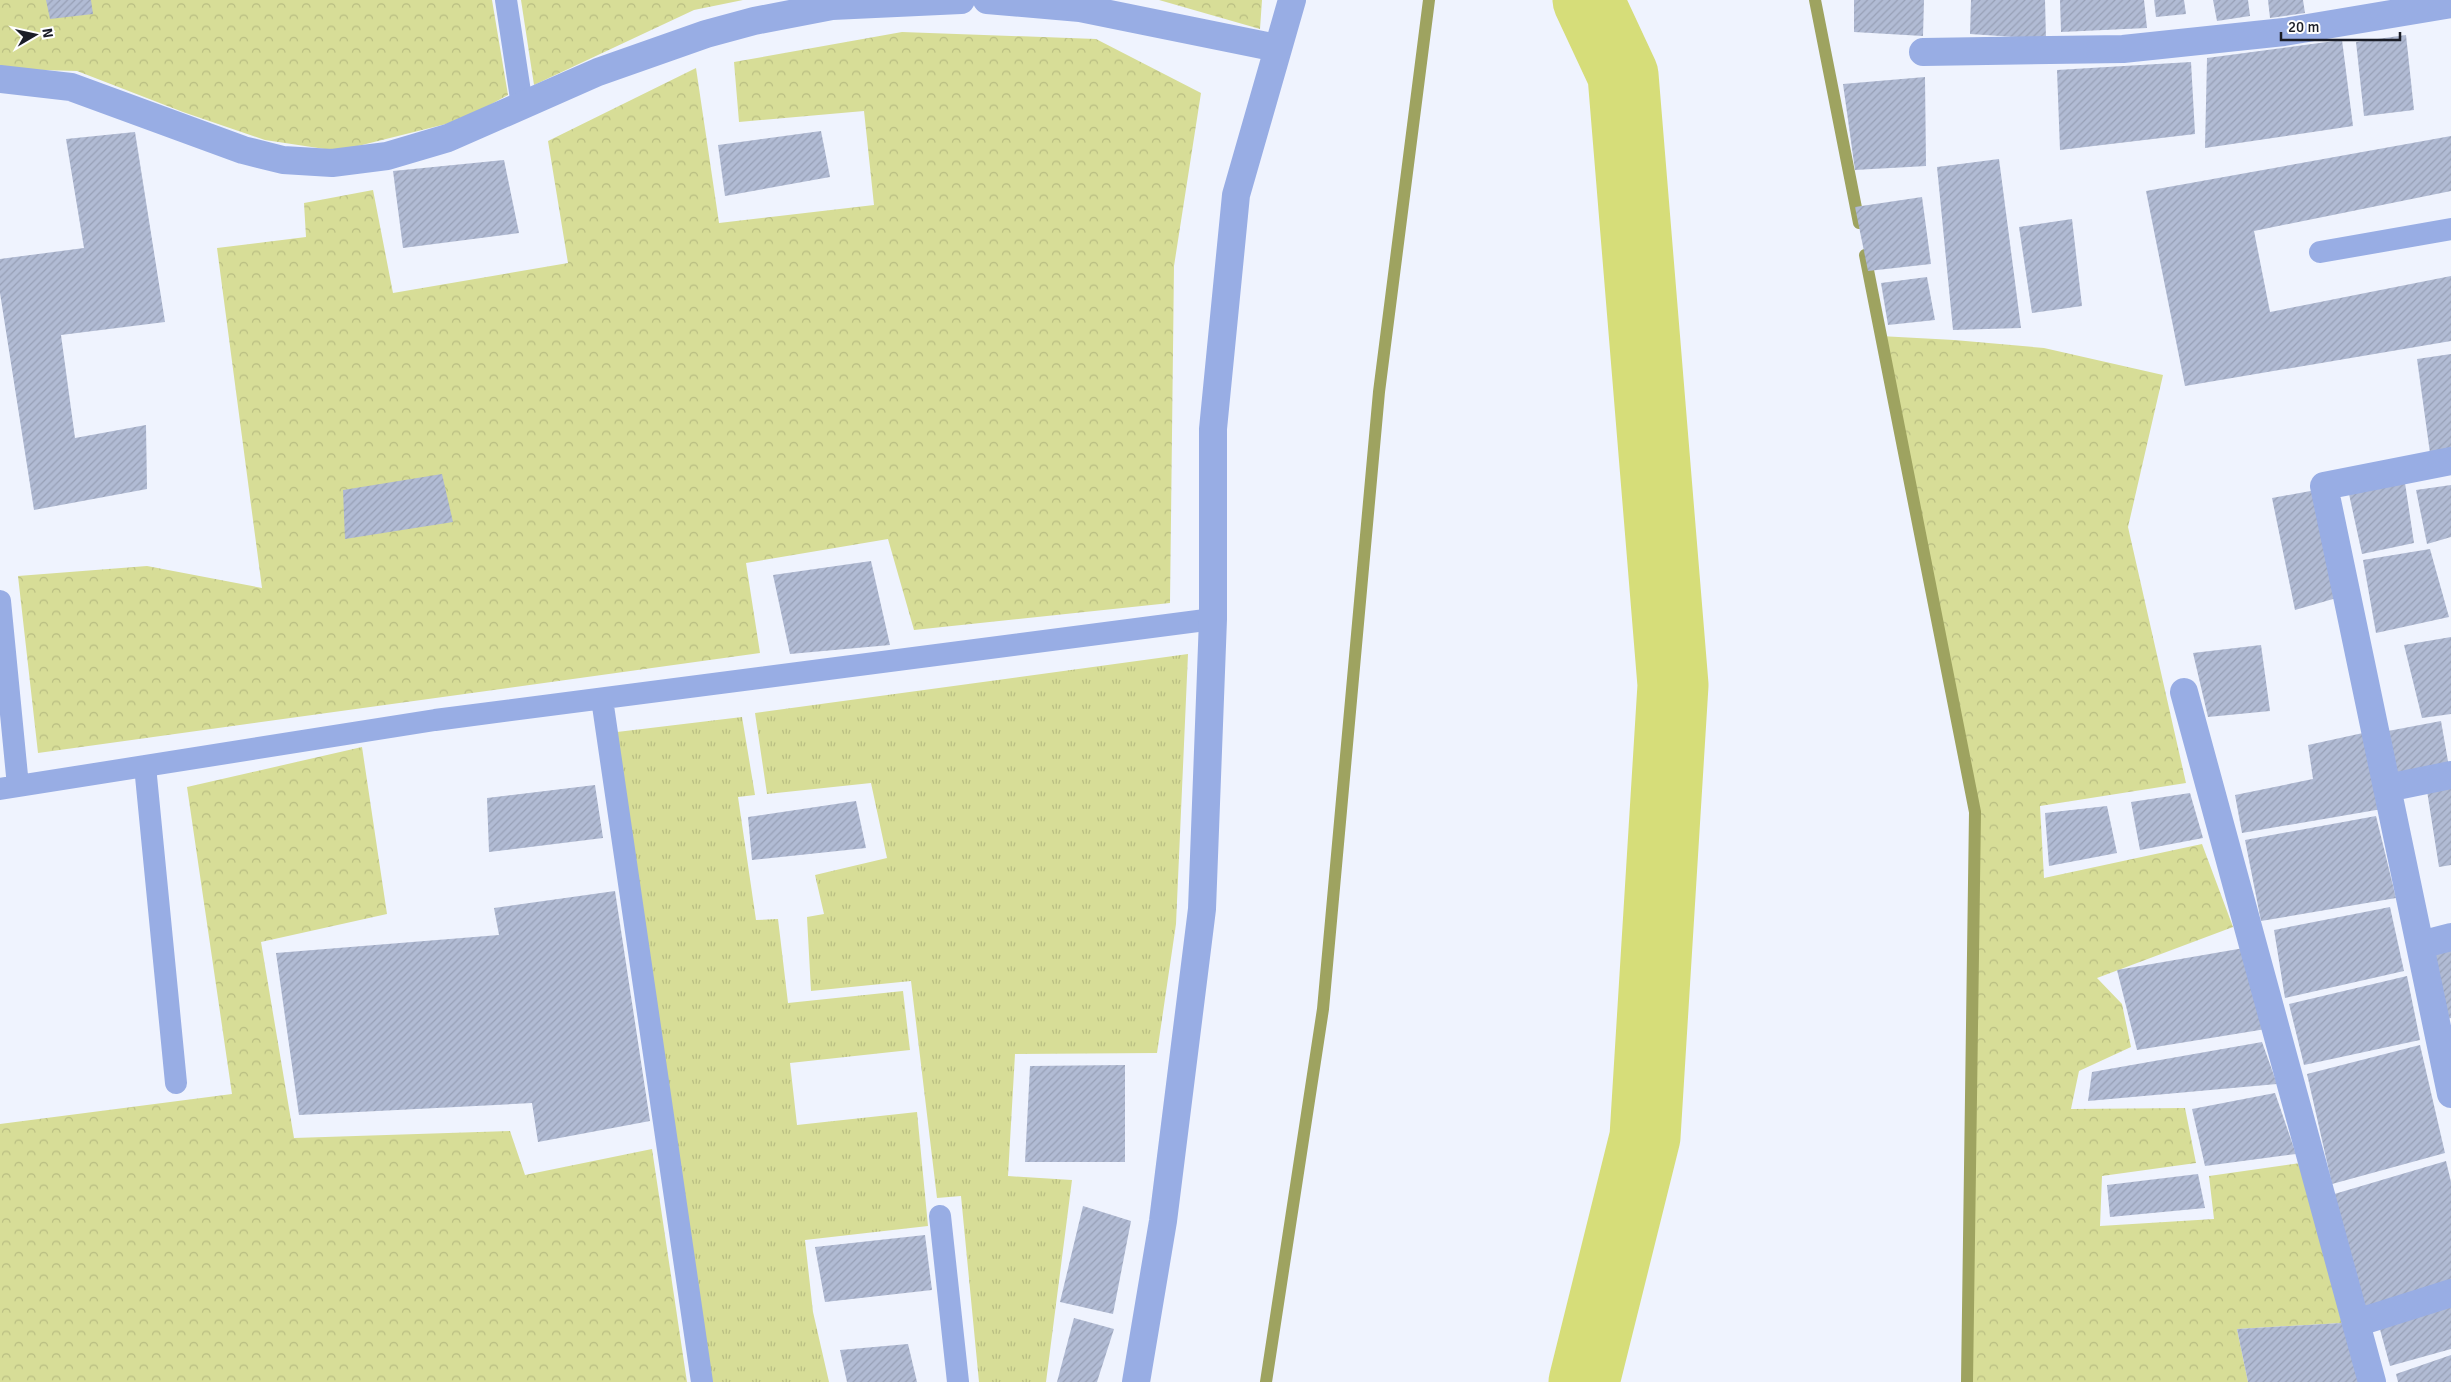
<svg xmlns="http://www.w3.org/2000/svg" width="2451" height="1382" font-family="Signika,sans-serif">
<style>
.grass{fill:url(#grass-tufts)}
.forest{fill:url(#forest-crowns)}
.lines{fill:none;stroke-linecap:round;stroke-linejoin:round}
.stream{stroke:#9ea360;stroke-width:12}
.river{stroke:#d6dd79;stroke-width:71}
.building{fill:url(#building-hatch)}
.service{stroke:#98ade4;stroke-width:22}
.minor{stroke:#98ade4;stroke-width:28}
</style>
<defs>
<pattern id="grass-tufts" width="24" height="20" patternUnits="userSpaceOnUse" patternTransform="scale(1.25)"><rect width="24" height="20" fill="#d7dd97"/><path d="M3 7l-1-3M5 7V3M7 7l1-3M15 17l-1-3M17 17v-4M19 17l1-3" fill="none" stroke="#b8bd82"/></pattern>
<pattern id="forest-crowns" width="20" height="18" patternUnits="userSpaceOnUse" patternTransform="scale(1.25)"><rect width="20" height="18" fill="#d7dd97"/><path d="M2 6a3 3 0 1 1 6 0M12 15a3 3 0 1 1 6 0" fill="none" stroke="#b8bd82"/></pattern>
<pattern id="building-hatch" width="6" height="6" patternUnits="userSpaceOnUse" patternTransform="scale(1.25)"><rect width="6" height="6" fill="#b1bbd4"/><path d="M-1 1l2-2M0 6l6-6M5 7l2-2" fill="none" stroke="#98a0b6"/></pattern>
</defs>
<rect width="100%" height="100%" fill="#eff3fe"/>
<!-- grass -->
<path class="grass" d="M1188,654l-12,270 -19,129 -142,1 -7,122 64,4 -26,202h-67l-18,-186 -24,2 -26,-217 -100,10 -4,-74 17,-3 -9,-39 72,-17 -16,-75 -104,11 -12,-81z
M742,717l13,78 -17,2 18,123 22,-1 10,84 115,-12 7,59 -120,13 7,62 120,-13 11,114 -123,14 8,72 16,70h-120l-92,-650z"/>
<!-- forest -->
<path class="forest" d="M0,0h492l16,95 -46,25 -124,31 -73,-11 -82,-28 -106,-41 -68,-2 -9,-4z
M521,0h222l-49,10 -160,75z
M1159,0h103l-2,29z
M902,32l194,7 105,54 -27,173 -4,337 -256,27 -26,-91 -142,24 14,90 -722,100 -20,-177 129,-10 115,22 -45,-340 89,-11 -2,-34 69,-13 20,103 175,-30 -20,-122 148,-73 23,155 155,-18 -10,-94 -125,11 -5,-60z
M1880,336l74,4 90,8 119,27 -35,152 58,256 -146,23 4,72 158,-34 31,83 -136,51 25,26 9,43 -52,24 -8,38 114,-1 11,55 -94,13 -2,50 114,-7 -5,-43 92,-13 41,160 -105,6 11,53h-281l8,-570z
M362,747l25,167 -126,28 33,196 216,-7 15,44 127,-26 35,233h-687v-258l232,-30 -45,-307z"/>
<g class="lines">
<!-- stream -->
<path class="stream" d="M1815,0l44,223
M1865,255l110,557 -8,570
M1266,1382l57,-373 56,-617 50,-392"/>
<!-- river -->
<path class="river" d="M1584,1382l61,-245 28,-452 -50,-610 -35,-75"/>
</g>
<!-- building -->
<path class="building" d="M46,0h45l2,14 -43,5z
M1854,0h70l-1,36 -69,-4z
M1971,0h74l1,39 -76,-5z
M2060,0h84l3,28 -86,4z
M2154,0h30l2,14 -30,3z
M2213,0h35l2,16 -33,5z
M2268,0h35l2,13 -35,5z
M2406,35l8,75 -50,6 -8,-74z
M2342,40l11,86 -148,22 2,-90z
M2191,62l4,72 -135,16 -3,-80z
M1925,77l1,89 -71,4 -12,-86z
M821,131l9,46 -105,19 -7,-51z
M135,132l30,190 -104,13 14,103 71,-13 1,64 -113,21 -34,-217v-34l84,-11 -18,-109z
M2451,136v55l-197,40 16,81 181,-36v65l-266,45 -39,-195z
M1999,159l22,169 -68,2 -16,-163z
M504,160l15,73 -116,15 -10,-77z
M1922,197l9,67 -63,7 -13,-64z
M2072,219l10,87 -50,7 -13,-86z
M1927,277l8,43 -47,5 -7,-42z
M2451,354v94l-21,5 -13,-94z
M442,474l11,48 -108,17 -2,-49z
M2405,483l9,60 -52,11 -13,-60z
M2451,485v52l-24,7 -11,-54z
M2316,490l24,107 -45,13 -23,-112z
M2430,549l19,68 -73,16 -13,-73z
M871,561l19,84 -100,9 -17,-79z
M2451,637v77l-29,4 -18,-73z
M2261,645l9,66 -62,6 -15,-64z
M2441,721l8,46 -53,9 -8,-45z
M2363,733l19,76 -140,24 -7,-38 78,-16 -5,-34z
M595,785l8,53 -114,14 -2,-54z
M2451,788v77l-12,2 -12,-76z
M2190,793l13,45 -63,12 -9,-48z
M856,801l10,47 -114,12 -4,-43z
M2107,806l10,47 -68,13 -4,-53z
M2376,816l20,82 -135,23 -16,-81z
M615,891l35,230 -112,21 -6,-39 -233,12 -23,-162 223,-18 -5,-27z
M2390,907l14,64 -119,27 -11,-68z
M2451,944v74l-12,3 -11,-73z
M2244,948l22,81 -129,21 -20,-80z
M2407,976l13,64 -116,25 -15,-61z
M2262,1042l15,42 -189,17 4,-29z
M2420,1045l25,108 -113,31 -25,-110z
M1125,1065v97h-100l5,-96z
M2275,1093l21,61 -91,12 -13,-57z
M2446,1161l5,21v100l-88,27 -32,-114z
M2198,1174l7,34 -95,9 -3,-32z
M1083,1206l48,15 -18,93 -53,-12z
M925,1235l7,55 -107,12 -10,-55z
M2451,1302v47l-61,17 -12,-44z
M1074,1318l40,11 -17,53h-40z
M2342,1323l20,59h-114l-11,-53z
M908,1344l9,38h-70l-7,-32z
M2451,1355v27h-53l-2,-8z"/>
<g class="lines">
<!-- service -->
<path class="service" d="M506,0l16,105
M2320,252l131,-23
M0,601l18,185
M602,699l100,683
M145,766l31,317
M0,789l435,-69 778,-101
M940,1216l18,166"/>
<!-- minor -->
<path class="minor" d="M987,0l93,8 197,40
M1923,52l200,-3 161,-17 167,-28
M0,79l71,8 172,63 40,10 49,3 55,-7 61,-18 150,-66 108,-38 48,-13 78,-15 129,-6
M2451,461l-127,25 127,608
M2184,692l188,690
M2387,788l64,-13
M2420,945l31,-8
M2356,1323l95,-30
M1136,1382l27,-161 39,-312 11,-290v-190l23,-234 56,-195"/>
</g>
<!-- north arrow -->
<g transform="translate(35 35) rotate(81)" stroke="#ffffff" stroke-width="4" paint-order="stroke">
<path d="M0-4L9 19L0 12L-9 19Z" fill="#1a1d27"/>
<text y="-8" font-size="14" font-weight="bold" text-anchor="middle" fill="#1a1d27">N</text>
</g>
<!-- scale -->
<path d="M2281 32v8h119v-8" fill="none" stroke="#1a1d27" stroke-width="2.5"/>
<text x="2288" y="32" font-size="15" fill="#1a1d27" stroke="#ffffff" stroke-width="4" paint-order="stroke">20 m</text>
</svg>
